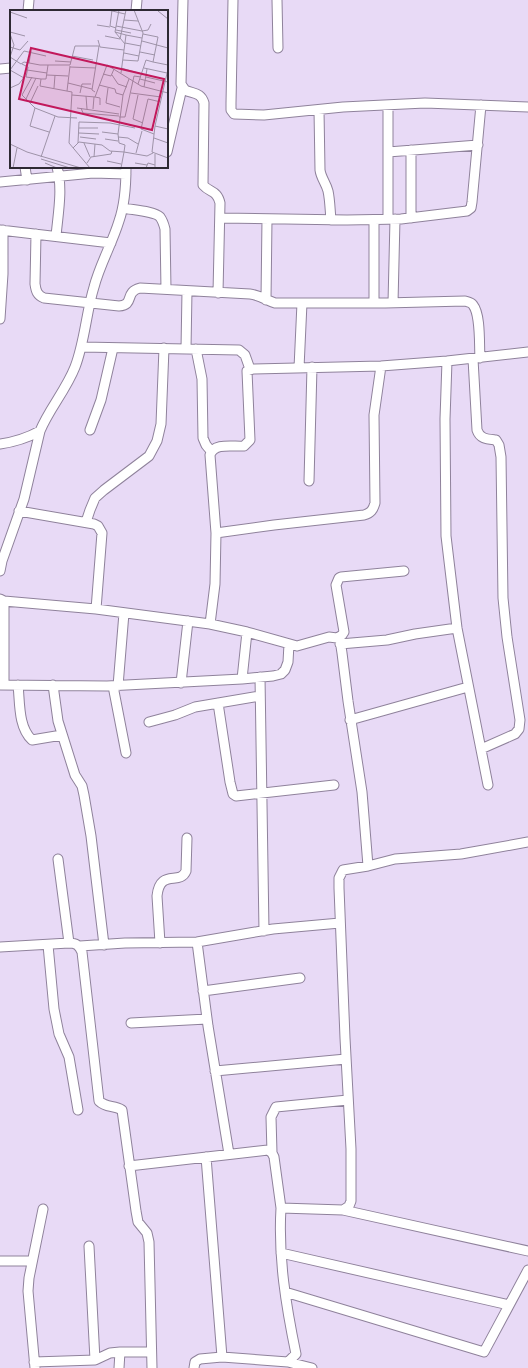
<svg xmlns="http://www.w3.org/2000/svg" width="528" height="1368" font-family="'DM Sans',sans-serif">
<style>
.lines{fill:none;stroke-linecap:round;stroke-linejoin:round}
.street-casing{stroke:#8f829b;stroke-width:11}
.street{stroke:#fff;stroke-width:9}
.inset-road{fill:none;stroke:#9e93a8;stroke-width:1}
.view{fill:#c2185b;fill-opacity:0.15;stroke:#c2185b;stroke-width:2}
.inset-edge{fill:none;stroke:#2e2933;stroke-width:2}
</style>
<rect width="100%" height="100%" fill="#e8daf6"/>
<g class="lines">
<!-- street casing -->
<g class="street-casing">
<path id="street" d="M183,0l-2,84 4,6c8,4 16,2 19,13l-1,82c7,8 14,5 17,18l-2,90
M233,0l-2,103v7l3,4 30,1 79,-8 82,-4 103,4
M277,0l1,48
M28,11l1,-11
M136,11l1,-11
M0,69l11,-1
M388,105v114
M319,110l1,60c1,8 6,13 8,21 2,9 2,19 3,29
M411,150v68
M167,152l15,-64
M388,152l90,-7
M25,167l2,13
M0,182l93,-9 33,1
M123,208c9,2 31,3 37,9 3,4 4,8 5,12l1,60
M220,218l127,2 54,-1 66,-8 4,-3 1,-6 9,-97
M374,220v83
M0,230l111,13
M36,234l-1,50c1,7 2,11 9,14l75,8c16,-1 5,-14 21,-18l110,6c9,1 16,6 25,9h110l80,-2c3,1 6,1 8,4 8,10 6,40 7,53
M56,236c2,-22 7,-47 1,-69
M266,300l1,-81
M393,303l2,-84
M0,319l3,-45v-44
M82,347l157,3 6,5 5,14
M186,349l1,-58
M196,349l6,30 1,59 3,7 5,6
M473,359l4,71c3,9 10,9 19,10l3,5 2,12 2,141 4,39 13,83 -1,9 -4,5 -34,15
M447,361l-2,58 1,117 11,92 31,157
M299,368l3,-65
M90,430l11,-30 12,-52
M0,444c15,-2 27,-6 40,-13
M309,481l3,-114
M19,511l75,13 4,2 4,7 -6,76
M86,522l4,-12 5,-12 9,-8 45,-34 8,-15 4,-17 3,-76
M216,533l58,-8 90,-10c7,-2 9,-5 11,-12l-1,-88 7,-49
M0,571l2,-10 22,-62 16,-68c9,-22 26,-41 35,-64 10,-26 11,-54 19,-80 6,-23 18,-43 25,-66 6,-17 7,-36 7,-54
M0,599l4,2 92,8 114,15 37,8 50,14 32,-9 8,1 3,2 2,13 6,48 14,91 6,74
M210,624l5,-40 1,-51 -6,-78c4,-13 24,-8 34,-9l6,-6 -3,-69 6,-2 128,-3 66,-5 81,-9
M337,638l5,-3 2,-3 -8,-47 3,-7 2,-1 63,-6
M340,644l47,-4 28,-6 42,-6
M260,677l4,254
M242,679l5,-47
M181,683l7,-62
M0,685l107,1 135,-7 31,-3 8,-2 4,-4 3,-8 1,-18
M4,685v-84
M18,685c2,17 0,42 14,55l30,-5
M53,685l5,36 17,54 7,11 2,9 7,41 13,109
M113,686l13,67
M118,686l6,-73
M218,703l12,79 3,12 3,2 98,-11
M350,720l118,-33
M149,722l26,-7 20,-8 65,-11
M58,859l11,84
M197,942l11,84 21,128
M160,943l-3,-47c3,-28 23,-10 29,-25l1,-33
M48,945l6,64 5,25 10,23 9,53
M80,946l45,-3 72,-1 76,-13 67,-6
M0,947l69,-4c7,0 10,2 13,9l17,149c7,7 15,4 23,9l14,101 2,11 9,11 2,9 3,126
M203,991l97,-13
M131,1023l76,-4
M215,1071l131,-12
M272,1153l-1,-36 5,-10 72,-7
M206,1157l16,200
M129,1166l139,-16 4,3 2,4 7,51
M343,1210l185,41
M89,1246l6,114
M281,1253l228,52
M0,1261h32
M285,1292l199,60 44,-82
M34,1362l61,-2 15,-7 10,-1h31
M288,1362l24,6
M35,1368l-7,-77 1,-13 14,-69
M119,1368l1,-16
M194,1368l1,-6 5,-3 22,-2 66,5 8,-8c-10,-48 -18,-97 -15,-146l62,2 6,-4 2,-5v-52l-6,-111 -6,-150v-10l4,-8 25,-4 27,-7 66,-5 67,-12"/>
</g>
<!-- street -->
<use href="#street" class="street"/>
</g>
<!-- overview -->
<g transform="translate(10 10)">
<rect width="158" height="158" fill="#e8daf6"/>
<path class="inset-road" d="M98,0l17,4M102,0l-2,16 6,2M109,0l-4,22 10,12M148,1l10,8M0,2l17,6M114,10l14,1M87,15l13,2M106,16l26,5 6,-1 3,-6M106,20l15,3M0,22l15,4M105,22l11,3 -5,38M0,24l4,11 -4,12M133,24l15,3 -5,25 15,3M116,25l16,3M95,26l15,3 6,-29M88,30l2,7 24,3M132,31l26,7M115,33l16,3M0,37l10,3 8,-9M130,42l15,3M114,43l15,3M62,46l21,4M0,47l11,7 3,-2 16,3h30l5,-19h24l-7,44 3,2M113,50l15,1 5,-28 -9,-23M45,51l16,1M19,53l2,-12M12,54l6,3 -2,10 15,2 -1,7 32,6 -3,51 21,25M60,57l26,1M111,58l21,6M134,58l23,5M158,59l-13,57 -3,26 16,6M0,60l14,-19 22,5M0,60l14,8M17,60l20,3M93,64l8,2 3,-7M37,65l21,1M102,65l6,9 9,3M22,67l-10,18 13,13 23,9 19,1M136,67l22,5M31,69h5l2,-14M130,69l15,4M58,73l24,6M128,74l8,-24 7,2M89,75l16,4 1,4 7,2 -5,39 1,9 6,2 -1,7M134,77l3,-18M0,78l9,-4 6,-8M44,78l1,-13M98,78l-2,15 14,4M57,81l3,-25M70,83l2,-9h9M121,83l30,4M62,85l23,2 12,-32 34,21 27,7M113,85l6,-16M128,85l-5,24 10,4M76,86l1,13M85,87l5,1v7M16,89l10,-21M20,93l8,-17M25,98l-5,18 19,6M67,98l42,6M71,98l2,5 36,3M83,99l1,-12M109,107h6l9,-41 7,1M145,116l13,3M69,118h19M92,122l16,2M69,123l20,1M144,124l-13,-5 7,-30 13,3M70,127l16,2M108,127l10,1 10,6M144,128l14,5M95,129l13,2M68,133l1,-21 31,1 25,5M74,133l6,14M0,134l17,8 54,16M63,138l6,-6 23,3 8,6 14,1M126,143l6,-22M31,147l14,-41M84,147l1,-13M31,149l29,9M97,151l14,3M35,153l12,5M77,153l4,-6 20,-3 1,-3M125,153l12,2M3,158l4,-20M111,158l3,-16 23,4 6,-3M136,158l2,-5 7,2M145,158v-14"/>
<path class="view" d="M21,38l133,31 -12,51 -133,-31z"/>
<rect width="158" height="158" class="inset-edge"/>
</g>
</svg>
